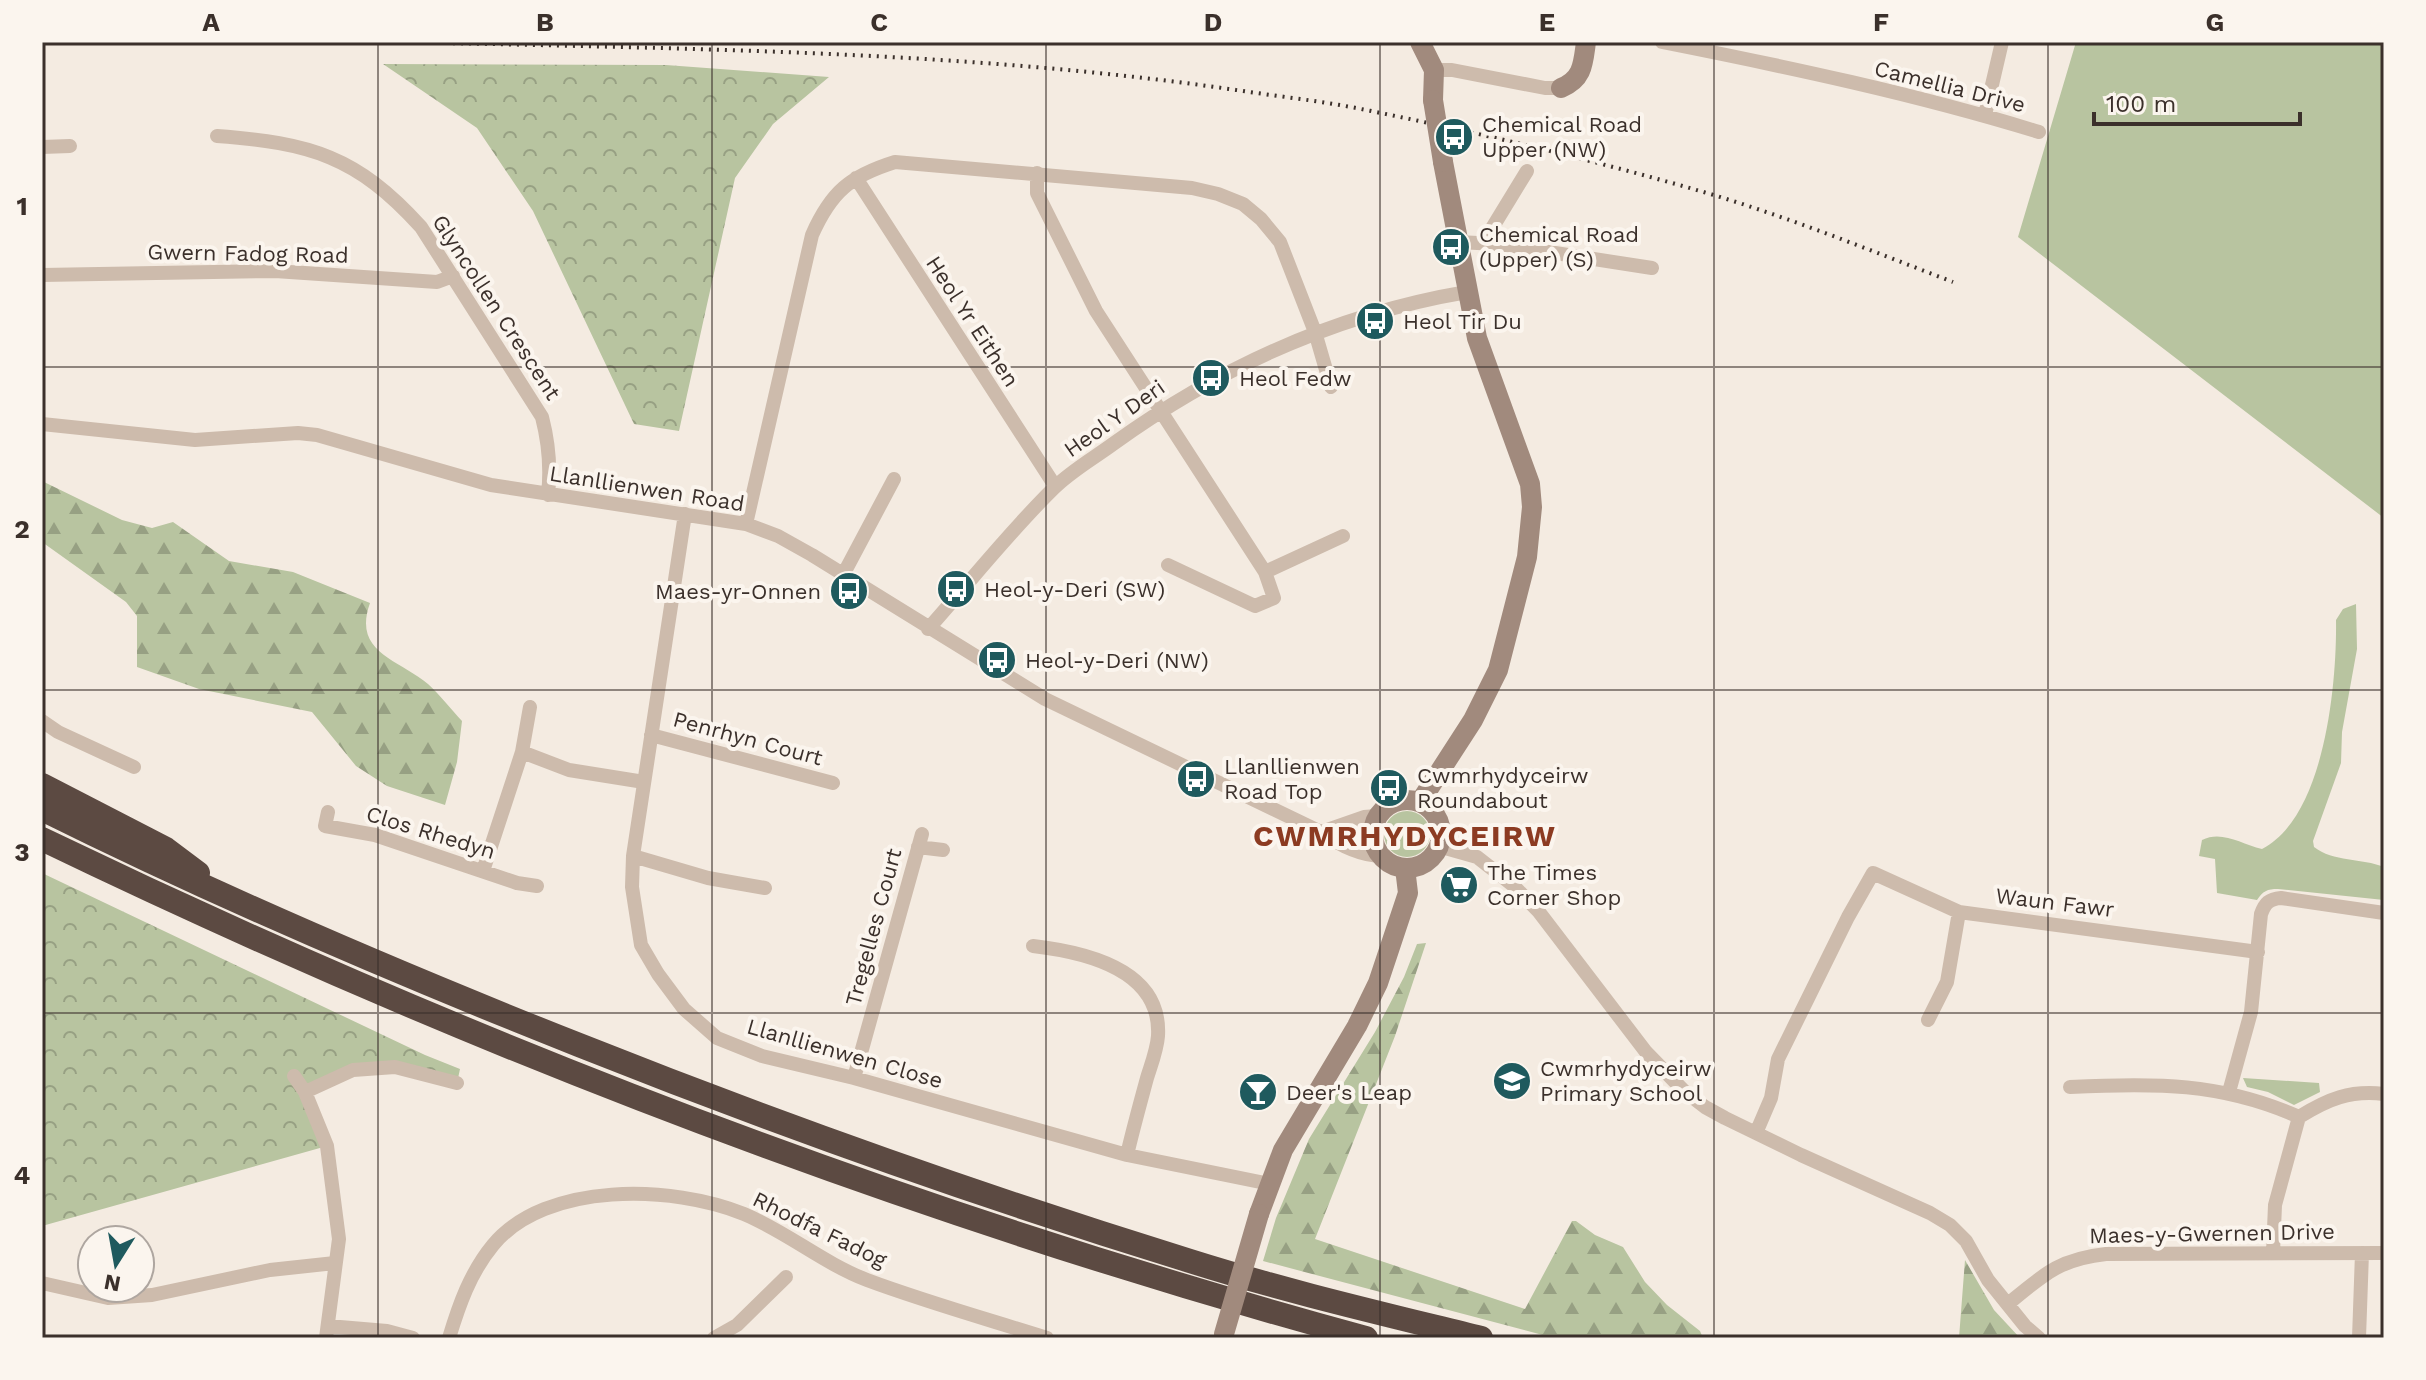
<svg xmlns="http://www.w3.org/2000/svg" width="2426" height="1380" font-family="'Work Sans',sans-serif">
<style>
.grass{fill:#b8c4a0}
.forest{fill:url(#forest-firs)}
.park{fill:url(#park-crowns)}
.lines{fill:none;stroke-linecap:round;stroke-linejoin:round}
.street{stroke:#cdbbac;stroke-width:14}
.secondary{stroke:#a18a7d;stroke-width:20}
.highway{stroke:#5c4a42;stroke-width:24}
.rail{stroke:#3b302b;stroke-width:4;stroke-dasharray:2 6;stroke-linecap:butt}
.secondary-bridge{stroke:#a18a7d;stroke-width:20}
.grid{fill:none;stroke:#3b302b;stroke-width:2;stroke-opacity:0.55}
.labels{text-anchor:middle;stroke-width:8;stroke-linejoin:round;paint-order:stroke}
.street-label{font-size:22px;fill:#3b302b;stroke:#fbf5ee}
.poi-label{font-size:22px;fill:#3b302b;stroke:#fbf5ee;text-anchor:start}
.district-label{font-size:30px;font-weight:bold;letter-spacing:2px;fill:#8c3b22;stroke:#fbf5ee}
.neatline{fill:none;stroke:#3b302b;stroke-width:3}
.grid-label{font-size:26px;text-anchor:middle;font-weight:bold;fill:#3b302b}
</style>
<defs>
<pattern id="forest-firs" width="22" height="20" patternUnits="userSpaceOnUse" patternTransform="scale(2)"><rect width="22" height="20" fill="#b8c4a0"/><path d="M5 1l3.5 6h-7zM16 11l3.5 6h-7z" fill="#97a083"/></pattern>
<pattern id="park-crowns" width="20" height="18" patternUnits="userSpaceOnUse" patternTransform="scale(2)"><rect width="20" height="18" fill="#b8c4a0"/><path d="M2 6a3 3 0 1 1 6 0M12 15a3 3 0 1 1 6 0" fill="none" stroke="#97a083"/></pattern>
</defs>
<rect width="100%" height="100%" fill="#f4ebe1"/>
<!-- grass -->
<path class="grass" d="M2076,42h308v476l-366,-281z
M2356,604l1,45 -15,83 -1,31 -28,78 1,6c19,15 48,11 70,20v33l-106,-11c-11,0 -15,2 -21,11l-40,-7 -2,-34 -16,-3 3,-16c20,-10 39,4 60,9 63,-32 75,-166 74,-229l7,-11z
M1384 834a23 23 0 1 1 46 0a23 23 0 1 1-46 0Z
M2243,1078l76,5 1,9 -26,13 -26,-13 -21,-5z"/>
<!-- forest -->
<path class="forest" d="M42,481l80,39 30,8 21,-6 56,39 64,11 77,31c-18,50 29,56 58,81 12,11 23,25 34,37l-5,41 -12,43 -58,-19 -31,-20 -44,-54 -113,-23 -62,-22v-51l-11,-14 -84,-60z
M1426,943l-31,93 -80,203 210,70 47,-88h4l19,14 28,12 22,35 22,23 33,26 3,7h-149l-291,-77 13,-43 33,-79 66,-107 29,-55 13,-33z
M1965,1260l29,50 26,28h-61z"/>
<!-- park -->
<path class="park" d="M383,64l283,1 163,12 -56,47 -38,54 -56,253 -45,-7 -101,-213 -56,-83z
M42,873l383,182 35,14 -3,14 -62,-16 -42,3 -48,22 22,54 -285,80z"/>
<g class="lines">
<!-- street -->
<path class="street" d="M1662,42c126,25 254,52 377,90
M1434,70h18l93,18h16
M1985,115l17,-73
M217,136c93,7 140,20 204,91l121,190c7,27 9,51 6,78
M42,147l28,-1
M1037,173v20l59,118 169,261 9,26 -19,8 -87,-41
M856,178l199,308
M1458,242l39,2 155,24
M1483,243l44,-72
M42,275l233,-4 162,11 16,-6
M42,424l153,16 103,-7 19,2 174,50 255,39 32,12 34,19 233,144 276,133c18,13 38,23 60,24
M685,514l-52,342 -1,31 9,58 17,29 26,35 33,29 45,18 92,22 273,77 143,29
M746,524l66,-289c19,-43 38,-59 83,-73l297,26 26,6 25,10 18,15 19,23 35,90 16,55
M1265,572l78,-36
M843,575l51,-96
M928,629c42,-47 81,-97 126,-141 17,-17 40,-30 59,-44 107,-77 223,-130 354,-152
M42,721l16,11 76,35
M651,735l182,48
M522,752l47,18 75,12
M328,812l-3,14 50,9 142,48 20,3
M1321,832l43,-15 13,-1
M1438,846l39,11 37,29 25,26 107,140 37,38 22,17 20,11 76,37 129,58 20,12 16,16 22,39 37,46 14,12
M918,847l25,3
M633,856l75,22 57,10
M483,871l39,-119 8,-45
M1033,946c52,6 129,23 125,90 -1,14 -7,29 -11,42 -7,26 -14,51 -20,77
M1928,1020l19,-38 12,-70 299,40
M294,1076l11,16
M854,1078l68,-244
M2070,1087c84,-4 151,-5 229,30
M2229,1092l22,-80 10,-98c4,-11 8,-15 20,-16l103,15
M1756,1133l15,-35 7,-39 70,-142 25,-44 86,39
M2273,1253l2,-48 24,-88c29,-18 51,-27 85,-23
M42,1283l66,15 44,-3 118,-25 65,-7
M2008,1304c35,-29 51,-45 98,-50l278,-1
M328,1326l59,5 26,7
M326,1338l13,-99 -12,-93 -22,-54 48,-22 42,-3 62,16
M449,1338c10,-33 21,-65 44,-93 53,-64 180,-60 251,-31 43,18 79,49 123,66 59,22 120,39 180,58
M714,1338l23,-13 49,-48
M2359,1338l3,-85"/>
<!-- secondary -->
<path class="secondary" d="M1420,42l14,28 -1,30
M1561,88c22,-9 22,-24 25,-46
M1373 834a34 34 0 1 1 68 0a34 34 0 1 1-68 0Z
M1420,802l53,-82 25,-50 29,-113 5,-50 -2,-23 -53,-146 -34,-176
M1259,1214l24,-64 74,-124 21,-43 30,-90 -3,-25"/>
<!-- highway -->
<path class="highway" d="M42,785l124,64 32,24
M42,809c175,87 355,164 537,236 201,80 404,152 611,216 95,30 194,53 291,77
M42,839c425,205 869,375 1324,499"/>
<!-- rail -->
<path class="rail" d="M405,42c280,7 561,8 838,49 39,6 79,10 118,18 115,23 233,51 346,84 84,25 165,58 246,89"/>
<!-- secondary-bridge -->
<path class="secondary-bridge" d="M1433,100l10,62
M1224,1334l35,-120"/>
</g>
<!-- grid -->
<path class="grid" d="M378,42v1296M712,42v1296M1046,42v1296M1380,42v1296M1714,42v1296M2048,42v1296M42,367h2342M42,690h2342M42,1013h2342"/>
<!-- icons -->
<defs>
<g id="bus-disc" transform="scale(2)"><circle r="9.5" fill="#1f5a5e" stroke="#fbf5ee"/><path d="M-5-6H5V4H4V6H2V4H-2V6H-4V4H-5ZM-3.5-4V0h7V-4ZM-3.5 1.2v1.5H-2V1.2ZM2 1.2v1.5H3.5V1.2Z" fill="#fff"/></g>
<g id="supermarket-disc" transform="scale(2)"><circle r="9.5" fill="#1f5a5e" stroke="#fbf5ee"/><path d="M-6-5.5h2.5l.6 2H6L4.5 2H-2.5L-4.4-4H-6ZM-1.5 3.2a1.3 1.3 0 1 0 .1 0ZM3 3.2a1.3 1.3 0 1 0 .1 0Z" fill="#fff"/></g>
<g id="school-disc" transform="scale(2)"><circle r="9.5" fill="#1f5a5e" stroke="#fbf5ee"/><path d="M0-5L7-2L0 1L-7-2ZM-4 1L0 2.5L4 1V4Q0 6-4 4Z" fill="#fff"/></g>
<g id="bar-disc" transform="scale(2)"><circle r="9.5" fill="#1f5a5e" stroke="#fbf5ee"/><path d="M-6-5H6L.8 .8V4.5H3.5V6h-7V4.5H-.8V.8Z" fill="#fff"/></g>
</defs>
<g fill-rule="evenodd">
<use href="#bus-disc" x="1454" y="137"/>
<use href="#bus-disc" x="1451" y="247"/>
<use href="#bus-disc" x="1375" y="321"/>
<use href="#bus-disc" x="1211" y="378"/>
<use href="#bus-disc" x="956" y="589"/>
<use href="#bus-disc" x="849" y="591"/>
<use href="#bus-disc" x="997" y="660"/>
<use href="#bus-disc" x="1196" y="779"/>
<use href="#bus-disc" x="1389" y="788"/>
<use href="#supermarket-disc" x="1459" y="885"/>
<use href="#school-disc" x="1512" y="1081"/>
<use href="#bar-disc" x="1258" y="1092"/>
</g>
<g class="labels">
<!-- street labels -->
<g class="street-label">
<text transform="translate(1950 86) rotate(14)" y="8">Camellia Drive</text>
<text transform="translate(248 253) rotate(1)" y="8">Gwern Fadog Road</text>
<text transform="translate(497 307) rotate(57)" y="8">Glyncollen Crescent</text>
<text transform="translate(973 321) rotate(57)" y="8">Heol Yr Eithen</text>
<text transform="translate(1114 418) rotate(-35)" y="8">Heol Y Deri</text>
<text transform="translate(647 488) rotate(9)" y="8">Llanllienwen Road</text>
<text transform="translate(748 738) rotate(15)" y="8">Penrhyn Court</text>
<text transform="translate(431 832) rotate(17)" y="8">Clos Rhedyn</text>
<text transform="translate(2055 902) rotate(7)" y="8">Waun Fawr</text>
<text transform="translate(873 927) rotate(-75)" y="8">Tregelles Court</text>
<text transform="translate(845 1053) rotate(16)" y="8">Llanllienwen Close</text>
<text transform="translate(820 1229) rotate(26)" y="8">Rhodfa Fadog</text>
<text transform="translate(2212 1233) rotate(-1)" y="8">Maes-y-Gwernen Drive</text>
</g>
<!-- poi labels -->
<g class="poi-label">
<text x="1482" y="132">Chemical Road<tspan x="1482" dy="25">Upper (NW)</tspan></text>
<text x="1479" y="242">Chemical Road<tspan x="1479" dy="25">(Upper) (S)</tspan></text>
<text x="1403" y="329">Heol Tir Du</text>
<text x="1239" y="386">Heol Fedw</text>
<text x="984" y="597">Heol-y-Deri (SW)</text>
<text x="821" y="599" text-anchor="end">Maes-yr-Onnen</text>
<text x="1025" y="668">Heol-y-Deri (NW)</text>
<text x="1224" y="774">Llanllienwen<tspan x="1224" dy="25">Road Top</tspan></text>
<text x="1417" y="783">Cwmrhydyceirw<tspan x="1417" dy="25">Roundabout</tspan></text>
<text x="1487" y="880">The Times<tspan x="1487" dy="25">Corner Shop</tspan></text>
<text x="1540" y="1076">Cwmrhydyceirw<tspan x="1540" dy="25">Primary School</tspan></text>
<text x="1286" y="1100">Deer's Leap</text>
</g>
<!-- district labels -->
<g class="district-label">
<text x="1405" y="846">CWMRHYDYCEIRW</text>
</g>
</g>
<!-- border -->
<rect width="2426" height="1380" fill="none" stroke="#fbf5ee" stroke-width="88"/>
<!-- north arrow -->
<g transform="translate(116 1264) rotate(191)"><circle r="38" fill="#fbf5ee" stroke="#aea6a0" stroke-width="2"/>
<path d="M0-6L14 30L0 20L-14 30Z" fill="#1f5a5e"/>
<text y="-12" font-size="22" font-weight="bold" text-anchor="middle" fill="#3b302b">N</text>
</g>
<!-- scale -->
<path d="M2094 112v12h206v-12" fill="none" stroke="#3b302b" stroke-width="4"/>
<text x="2106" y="112" font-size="24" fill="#3b302b" stroke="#fbf5ee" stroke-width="6" paint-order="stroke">100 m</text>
<rect x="44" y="44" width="2338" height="1292" class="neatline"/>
<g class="grid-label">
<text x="211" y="31">A</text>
<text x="545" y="31">B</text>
<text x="879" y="31">C</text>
<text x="1213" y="31">D</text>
<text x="1547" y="31">E</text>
<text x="1881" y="31">F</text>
<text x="2215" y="31">G</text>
<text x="22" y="215">1</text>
<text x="22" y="538">2</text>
<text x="22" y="861">3</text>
<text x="22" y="1184">4</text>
</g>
</svg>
